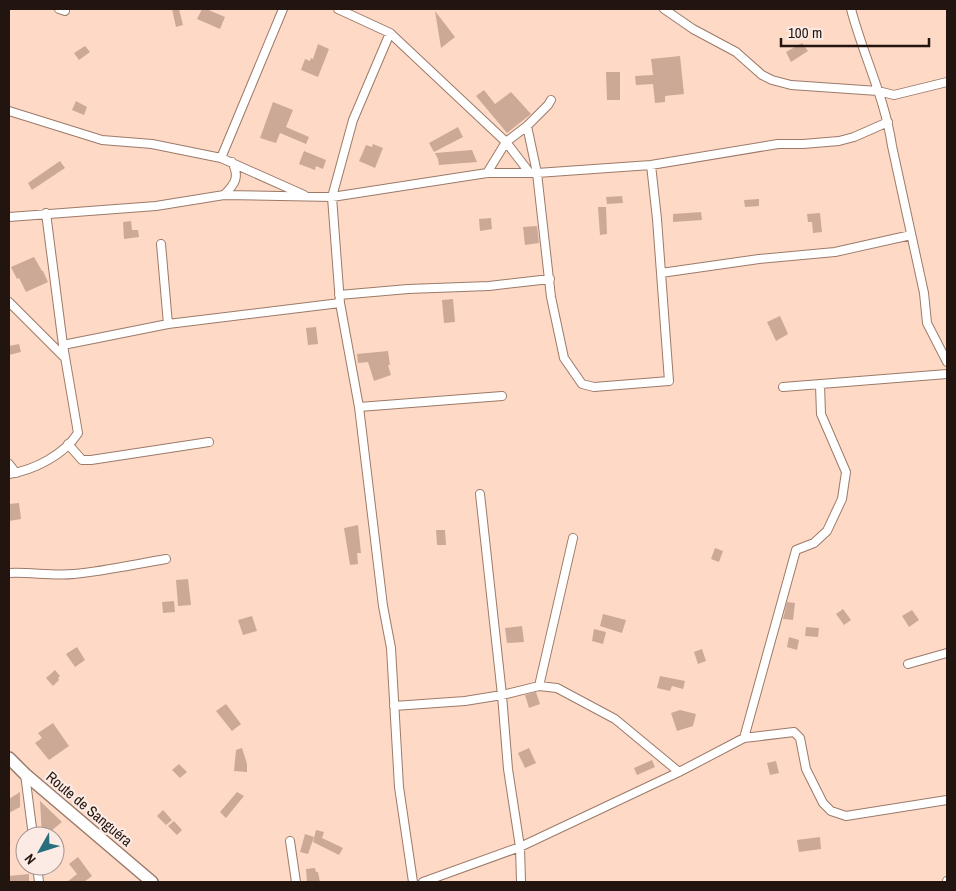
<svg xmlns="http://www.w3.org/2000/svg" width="956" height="891" font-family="'Archivo Narrow',sans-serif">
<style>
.building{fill:#cca996}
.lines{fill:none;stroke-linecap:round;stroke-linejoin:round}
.street-casing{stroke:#9c7a69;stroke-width:10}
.secondary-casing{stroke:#9c7a69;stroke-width:14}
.street{stroke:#fff;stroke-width:8}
.secondary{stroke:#fff;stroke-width:11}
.labels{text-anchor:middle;stroke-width:4.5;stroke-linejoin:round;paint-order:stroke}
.street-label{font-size:15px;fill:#22150f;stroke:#fbebe4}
</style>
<rect width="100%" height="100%" fill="#fed9c6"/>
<!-- building -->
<path class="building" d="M172,9h7l4,16 -7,2z
M202,9h4l19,8 -5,12 -23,-10z
M435,11l20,26 -14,11z
M802,43l6,8 -17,11 -5,-10z
M318,44l11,5 -11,28 -17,-7 4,-11 5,2 1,-3 2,1z
M85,46l5,6 -11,8 -5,-7z
M680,56l4,38 -19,2v6l-10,1 -2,-19 -17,1 -1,-9 18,-1 -2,-16z
M606,72h14v28h-13z
M484,90l11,14 16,-12 20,22 -24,19 -31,-37z
M76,101l11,6 -3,8 -12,-5z
M273,102l20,8 -7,17 23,10 -3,7 -26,-11 -4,10 -16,-5z
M458,127l5,10 -29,15 -5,-9z
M373,144l10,4 -8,20 -16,-7 7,-16 6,2z
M472,150l5,12 -38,3 -1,-6 -3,-6z
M304,151l22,9 -3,9 -7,-3 -1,4 -16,-6z
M60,161l5,7 -33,22 -4,-7z
M622,196l1,7 -16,1 -1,-7z
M759,199v7l-14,1 -1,-7z
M598,207h8l1,27 -7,1z
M701,212l1,8 -29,2v-8z
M820,213l2,19 -9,1 -1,-11h-4l-1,-8z
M491,218l1,11 -12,2 -1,-12z
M131,221l1,9h6l1,7 -15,2 -1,-17z
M537,226l2,17 -14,2 -2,-18z
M34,257l8,14h1l5,11 -22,10 -7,-14 -2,1 -6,-12z
M453,299l2,23 -11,1 -2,-23z
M780,316l8,18 -12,7 -9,-19z
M316,327l2,17 -10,1 -2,-17z
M19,344l2,8 -12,3v-9z
M388,351l2,14h-2l3,10 -17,6 -6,-19 -10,1 -1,-9z
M19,503l2,16 -12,2v-17z
M358,525l3,28h-4l1,11 -8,1 -6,-37z
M436,530h9l1,15h-9z
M715,548l8,3 -4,11 -8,-3z
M188,579l3,26 -13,1 -2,-26z
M174,601l1,11 -12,1 -1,-11z
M787,602l8,1 -2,17 -10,-1z
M843,609l8,11 -7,5 -8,-11z
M912,610l7,10 -10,7 -7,-11z
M603,614l23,6 -4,13 -22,-7z
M252,616l5,15 -14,4 -5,-15z
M522,626l2,16 -17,1 -2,-15z
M806,627l13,1 -1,9 -13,-1z
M594,629l12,3 -3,12 -11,-3z
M789,637l10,3 -2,10 -10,-3z
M77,647l8,13 -10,7 -9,-13z
M702,649l4,12 -8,3 -4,-12z
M55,670l5,6 -2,2 1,2 -6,6 -7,-8z
M660,676l25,5 -2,8 -11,-3 -2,5 -13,-3z
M536,692l4,12 -11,4 -4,-13z
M226,704l15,20 -9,7 -16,-20z
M680,710l16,4 -3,12 -16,5 -6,-18z
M53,723l16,23 -20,14 -14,-17 7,-5 -4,-5z
M242,748l5,16v8l-13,-1 2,-21z
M529,748l7,15 -11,5 -7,-15z
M652,760l3,7 -18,8 -3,-7z
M776,761l3,12 -9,2 -3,-12z
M179,764l8,8 -7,6 -8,-8z
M20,792v15l-11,6v-14z
M237,792l7,4 -18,22 -6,-6z
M40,801l22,21 -17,14h-3z
M163,810l9,10 -6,5 -9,-9z
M174,821l8,9 -5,5 -9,-9z
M316,830l8,2 -2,6 21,10 -4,7 -26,-13z
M305,834l9,3 -6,17 -8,-2z
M820,837l1,12 -22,3 -2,-12z
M78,857l14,19 -8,6h-17l10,-8 -8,-10z
M315,868l1,4h2l2,10h-13l-1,-13z
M29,874v8h-20v-6z"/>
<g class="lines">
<!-- street casing -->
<g class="street-casing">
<path id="street" d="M59,9l6,2
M338,9l52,24 116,109 23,30
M664,9l29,20 43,23 26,23 10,5 19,5 87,6 16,4 53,-13
M851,9c12,46 34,89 41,137l32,147 3,30 20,39
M390,33l-37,87 -21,77 8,106 19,104 24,199 8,42 8,139 14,95
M9,111l93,29 50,4 69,14 83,37
M527,126l10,47 14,124 13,61 18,26 12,3 75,-6 -12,-162 -6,-54
M221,158l62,-149
M487,173l19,-31 21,-16 21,-21 3,-5
M224,195c11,-11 16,-18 8,-33
M9,217l147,-11 68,-11 108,2 155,-24h50l114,-8 127,-21h25l36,-3 15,-4 34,-15
M161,244l7,80
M661,273l98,-14 76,-7 76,-17
M339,295l69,-6 81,-3 61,-7
M9,302l56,56
M63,345l105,-21 172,-21
M783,387l164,-13
M359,407l143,-11
M68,444l14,16h9l118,-18
M9,464l7,9
M9,474c25,-4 55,-19 69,-41l-15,-88 -17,-132
M480,494l22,201 6,74 12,78 1,35
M9,573c22,-1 43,3 65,1 31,-3 62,-10 92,-15
M908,664l39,-11
M539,686l34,-148
M394,706l71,-5 37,-6 37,-9 18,2 58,31 64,53
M744,738l52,-188 18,-7 13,-12 15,-32 4,-27 -25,-58 -1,-29
M25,774l8,62
M290,841l6,41
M37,866l2,16
M423,882l97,-35 159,-75 65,-34 50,-6 6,6 6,31 17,34 8,8 15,5 101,-16
M947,882v-1"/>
</g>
<!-- secondary casing -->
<g class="secondary-casing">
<path id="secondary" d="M9,758l16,16 127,108"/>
</g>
<!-- street -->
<use href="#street" class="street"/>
<!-- secondary -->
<use href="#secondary" class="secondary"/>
</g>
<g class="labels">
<!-- street labels -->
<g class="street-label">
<text transform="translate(89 809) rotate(40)" y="5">Route de Sanguéra</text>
</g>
</g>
<!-- border -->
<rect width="956" height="891" fill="none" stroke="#22150f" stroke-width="20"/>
<!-- north arrow -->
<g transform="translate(40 851) rotate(231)"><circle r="24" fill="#fbebe4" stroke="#a4958f"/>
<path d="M0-4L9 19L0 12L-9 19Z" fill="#286e7d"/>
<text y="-8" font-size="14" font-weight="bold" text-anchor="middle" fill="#22150f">N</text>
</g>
<!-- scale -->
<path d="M781 38v8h148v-8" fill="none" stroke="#22150f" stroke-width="2.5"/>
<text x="788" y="38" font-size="15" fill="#22150f" stroke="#fbebe4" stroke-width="4" paint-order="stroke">100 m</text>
</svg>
